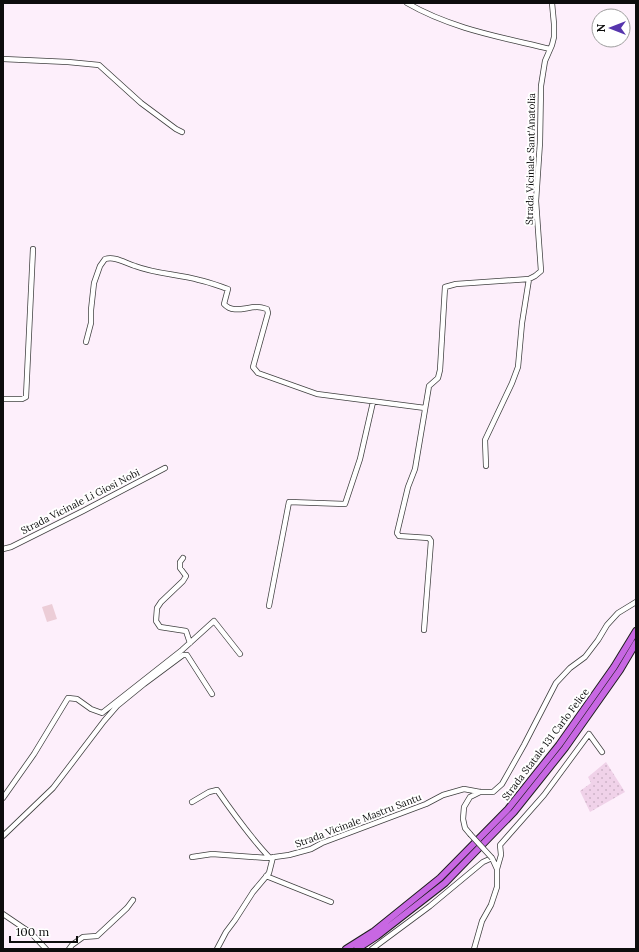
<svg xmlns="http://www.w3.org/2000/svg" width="639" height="952" font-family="Lora,serif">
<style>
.farmland{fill:url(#farmland-dots)}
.pitch{fill:#eccdd7}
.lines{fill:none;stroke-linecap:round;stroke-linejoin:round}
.minor-casing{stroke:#404040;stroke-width:6}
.highway-casing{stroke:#1e1e1e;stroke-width:8}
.minor{stroke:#fff;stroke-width:4.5}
.highway{stroke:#c867e3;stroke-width:6}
.minor-bridge-casing{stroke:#404040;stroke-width:6;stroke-linecap:butt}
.minor-bridge{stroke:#fff;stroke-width:4.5}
.labels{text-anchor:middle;stroke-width:4;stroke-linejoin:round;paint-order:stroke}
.street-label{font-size:10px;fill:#0d0d0d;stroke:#fff}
</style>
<defs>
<pattern id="farmland-dots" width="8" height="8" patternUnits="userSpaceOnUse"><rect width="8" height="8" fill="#f0d2e9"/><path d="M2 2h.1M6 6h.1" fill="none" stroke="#cdb3c7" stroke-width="1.8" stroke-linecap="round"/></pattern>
</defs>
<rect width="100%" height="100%" fill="#fdeffb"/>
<!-- farmland -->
<path class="farmland" d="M606,762l19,30 -35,20 -10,-21 11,-8 -3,-6z"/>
<!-- pitch -->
<path class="pitch" d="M52,604l5,15 -10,3 -5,-15z"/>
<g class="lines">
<!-- minor casing -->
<g class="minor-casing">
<path id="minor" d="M407,3c45,26 94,34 143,46
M3,59l65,3 31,3 42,38 35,26 6,3
M86,342l5,-19v-13l3,-27 6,-17 5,-7c10,-3 20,4 30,7 21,8 42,8 64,14 10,2 20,6 29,9l-4,15c9,10 22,3 33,3 4,0 7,1 10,2l1,4 -15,54 5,6 59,21 108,14
M3,399h19l4,-2 7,-148
M486,466l-1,-26 27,-57 6,-16 4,-44 7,-44
M3,549l8,-2 72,-36 82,-43
M183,558l-3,4v6l6,8 -3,5 -22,21 -4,6 -1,13 4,6 26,4 4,12
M269,606l20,-104 56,2 15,-45 13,-57
M424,630l7,-89 -2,-3 -30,-2 -2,-3 11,-46 7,-18 14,-83 9,-8 2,-8 5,-83 11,-3 73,-5 6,-3 6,-5 -5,-70 4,-59 1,-56 4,-25 7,-16 2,-8v-13l-2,-21
M3,798l31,-44 34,-56 9,1 14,10 11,4 80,-63 32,-29 26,33
M192,802l17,-10 8,-2c16,23 33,47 53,68
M470,834l-5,-6 -2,-9 1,-12 6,-10 10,-5
M3,836l50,-48 51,-67 13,-15 27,-22 39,-29h4l25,39
M192,857l20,-3 55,4 22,-3 22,-6 11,-6 104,-39 17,-9 21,-6 16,3h13l9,-8 22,-39 32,-62 14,-15 15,-11 13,-17 9,-15 11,-12 18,-11
M497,869l4,-14 -1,-10 44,-50 45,-61 13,18
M266,876l65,26
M3,914l28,19 15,16
M69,949l3,-4 11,-8 14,-1 30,-28 6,-8
M217,949l9,-17 9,-12 18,-28 16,-19 4,-16
M372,949l58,-43 53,-44 9,-4 5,11v18l-6,18 -9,16 -8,28"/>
</g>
<!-- highway casing -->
<g class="highway-casing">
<path id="highway" d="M346,949l27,-17 67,-54 68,-69 51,-64 55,-78 22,-36
M357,949l20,-13 68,-53 69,-71 51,-64 55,-78 16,-27"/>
</g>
<!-- minor -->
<use href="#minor" class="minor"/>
<!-- highway -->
<use href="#highway" class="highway"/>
<!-- minor-bridge casing -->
<g class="minor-bridge-casing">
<path id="minor-bridge" d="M470,834l22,24"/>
</g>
<!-- minor-bridge -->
<use href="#minor-bridge" class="minor-bridge"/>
</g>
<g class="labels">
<!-- street labels -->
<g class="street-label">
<text transform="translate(530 159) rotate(-89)" y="4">Strada Vicinale Sant'Anatolia</text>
<text transform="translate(80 501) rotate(-27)" y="4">Strada Vicinale Li Giosi Nobi</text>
<text transform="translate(545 744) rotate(-53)" y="4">Strada Statale 131 Carlo Felice</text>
<text transform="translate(358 820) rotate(-21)" y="4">Strada Vicinale Mastru Santu</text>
</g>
</g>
<!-- border -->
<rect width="639" height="952" fill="none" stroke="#0d0d0d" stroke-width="8"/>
<!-- north arrow -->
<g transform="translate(611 28) rotate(270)"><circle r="19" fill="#ffffff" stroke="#9e9e9e"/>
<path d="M0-3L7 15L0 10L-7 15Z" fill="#5635ad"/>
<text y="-6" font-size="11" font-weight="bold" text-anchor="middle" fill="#0d0d0d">N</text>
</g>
<!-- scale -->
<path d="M10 936v6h67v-6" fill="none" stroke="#0d0d0d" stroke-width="2"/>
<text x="16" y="936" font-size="12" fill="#0d0d0d" stroke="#ffffff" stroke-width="3" paint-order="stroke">100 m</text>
</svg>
